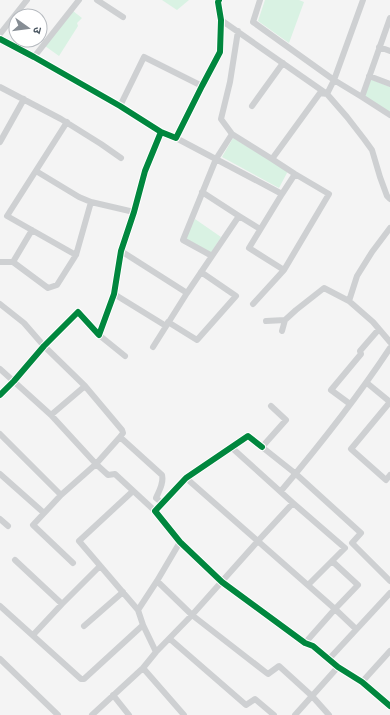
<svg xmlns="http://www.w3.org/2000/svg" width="390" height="715" font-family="Barlow,'Noto Sans Devanagari',sans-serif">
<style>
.green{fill:#d9f2e3}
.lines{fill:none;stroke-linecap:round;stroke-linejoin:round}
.minor{stroke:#ced0d2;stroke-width:6}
.cycleway-casing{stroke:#fff;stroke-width:8}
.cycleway{stroke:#00873e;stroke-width:6}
</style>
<rect width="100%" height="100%" fill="#f4f4f4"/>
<!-- green -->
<path class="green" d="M162,0h27l-12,10z
M265,0h34l5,2 -15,41 -31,-22z
M73,11l9,7 -5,5 1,3 -19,30 -14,-10z
M370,79l20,8v27l-28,-18z
M233,138l55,33 -9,17 -57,-31z
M195,219l26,18 -10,16 -26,-15z"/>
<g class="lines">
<!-- minor -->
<path class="minor" d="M97,0l26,17
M260,0l-7,22 81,58 28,17 28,18
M221,20l106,74 20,23 17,22 8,11 8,27 7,19 3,3
M0,34l27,-34
M0,39l34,18 86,49 41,26 15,6 26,-52 18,-34 1,-32 -3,-18 1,-2
M379,47l11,4
M34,57l45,-57
M369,76l21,8
M0,87l61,32 40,25 20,14
M327,94l7,-14 29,-80
M362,97l28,-79
M120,106l24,-49 58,29
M252,106l31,-43
M232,134l-11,-15 9,-37 8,-51
M176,138l106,56
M0,142l24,-43
M36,171l43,26 12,5 43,10
M202,192l37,24
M390,228l-18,24 -15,24 -8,25 24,21 17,20
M121,251l66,42 52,-77 21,13
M76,255l15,-53
M212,256l-29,-16 33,-81 16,-25 40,25
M0,262h13l19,-32
M13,262l35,26 9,-3 19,-30 -69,-39 60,-94
M284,270l-35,-22 33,-54 13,-20
M114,294l52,32
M0,304l24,19 20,23 41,40 37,44 1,3 -3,4 42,38c2,8 -3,16 -6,23l6,5
M253,304l31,-34 45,-76 -34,-20 -23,-15 48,-66 7,1
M266,321l19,-1
M168,322l29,18 39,-44 -35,-24
M282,331l3,-11 11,-10 28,-22 25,13
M99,335l26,21
M153,347l34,-54
M0,369l51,46 45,49 12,11 7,-1 40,37
M367,383l23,19 -39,47 35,31 4,-5
M0,395l14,-14 30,-35 34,-34 21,23 15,-41 7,-43 13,-39 11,-41 16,-39
M350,404l-19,-14 30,-36 -1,-3 19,-22
M271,406l15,14 -24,27 34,27 65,59 -9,10 38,38
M51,415l34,-29
M0,434l61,61
M262,447l-14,-11 -62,42 -31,33 25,31 42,40 83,61 8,3 25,21 24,15 28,24
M0,474l44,39
M186,478l149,131 -30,34
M133,491l-54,50 59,69
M281,491c38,-45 76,-93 109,-143
M293,503l52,45 -37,37
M0,519l8,7
M15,560l47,44
M332,561l26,24 -23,24 21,20
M73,563l-40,-38 28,-30 35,-31 24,-27
M157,581l35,34 76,59 11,-8 33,30 17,19
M0,606l81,73h3l59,-54
M84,626l39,-34
M33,635l29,-31 38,-38
M170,639l76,66 9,-6 19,16
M156,652l-13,-27 -5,-15 19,-29 23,-39
M0,659l58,56
M329,659l61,-66
M143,668l41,47
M362,682l28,-31
M113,695l16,20
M92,715l51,-47 13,-16 36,-37 65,-73 36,-39 -62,-56
M295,715l43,-48"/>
<!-- cycleway casing -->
<g class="cycleway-casing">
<path id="cycleway" d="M0,39l34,18 86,49 41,26 15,6 26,-52 18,-34 1,-32 -3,-18 1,-2
M0,395l14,-14 30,-35 34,-34 21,23 15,-41 7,-43 13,-39 11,-41 16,-39
M262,447l-14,-11 -62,42 -31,33 25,31 42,40 83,61 8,3 25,21 24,15 28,24"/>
</g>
<!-- cycleway -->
<use href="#cycleway" class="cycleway"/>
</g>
<!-- north arrow -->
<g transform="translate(28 28) rotate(104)"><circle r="19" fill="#ffffff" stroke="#b7bbc0"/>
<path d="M0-3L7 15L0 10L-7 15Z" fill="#868d94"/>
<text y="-6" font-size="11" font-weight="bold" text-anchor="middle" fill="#4a5661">उ</text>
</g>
</svg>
